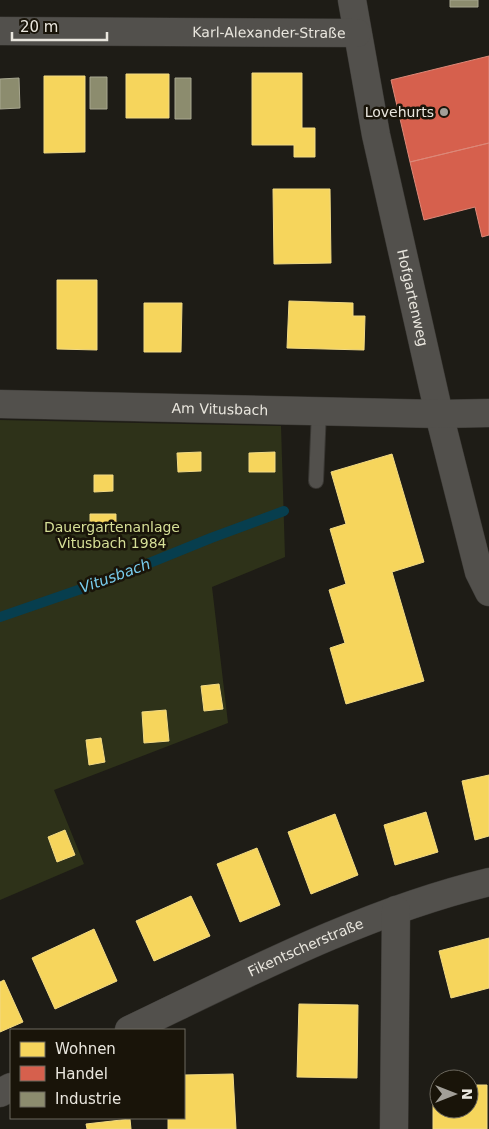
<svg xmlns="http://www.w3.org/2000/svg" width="489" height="1129" font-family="'DejaVu Sans',sans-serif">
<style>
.green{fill:#2e3219}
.homes{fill:#f6d55c;stroke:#f2da83}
.shops{fill:#d6604d;stroke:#dc8878}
.industry{fill:#8c8c6e;stroke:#a8a790}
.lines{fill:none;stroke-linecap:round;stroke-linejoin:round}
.stream{stroke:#073e4e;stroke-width:10}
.service-casing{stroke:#393733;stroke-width:16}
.minor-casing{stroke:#393733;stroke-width:29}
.service{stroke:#52504c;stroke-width:14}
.minor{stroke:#52504c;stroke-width:28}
.poi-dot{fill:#a29f98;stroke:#191409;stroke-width:2}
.labels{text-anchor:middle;stroke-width:5;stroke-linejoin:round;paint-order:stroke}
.street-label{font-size:14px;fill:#e9e6de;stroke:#191409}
.poi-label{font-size:14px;fill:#e9e6de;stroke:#191409;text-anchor:end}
.park-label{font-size:14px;fill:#d6df97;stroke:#191409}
.water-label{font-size:15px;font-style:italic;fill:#78cced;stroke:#191409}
</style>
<rect width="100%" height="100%" fill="#1e1c16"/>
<!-- green -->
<path class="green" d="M0,420l281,6 4,131 -73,30 16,136 -174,67 30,74 -84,36z"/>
<!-- homes -->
<path class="homes" d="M252,73h50v55h13v29h-21v-12h-42z
M126,74h43v44h-43z
M44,76h41v76l-41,1z
M273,189h57l1,74 -57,1z
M57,280h40v70l-40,-1z
M289,301l64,2v13h12l-1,34 -77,-2z
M144,303h38l-1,49h-37z
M201,452v19l-23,1 -1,-19z
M275,452v20h-26v-19z
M392,454l32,108 -32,10 32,109 -78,23 -16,-56 15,-5 -16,-53 17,-6 -16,-55 16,-5 -15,-52z
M94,475h19v16l-19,1z
M90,514h26v18h-26z
M219,684l4,25 -19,2 -3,-25z
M166,710l3,31 -25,2 -2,-31z
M101,738l4,24 -16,3 -3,-25z
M489,775v61l-14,4 -13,-59z
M426,812l12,40 -43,13 -11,-40z
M335,814l23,61 -47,19 -23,-62z
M65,830l10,25 -18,7 -9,-25z
M257,848l23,57 -40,17 -23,-58z
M191,896l19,40 -56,25 -18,-40z
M94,929l23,52 -62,28 -23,-51z
M489,938v50l-38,10 -12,-47z
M4,980l19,42 -23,10v-50z
M299,1004l59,1 -1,73 -60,-1z
M233,1074l3,55h-68v-11h16v-43z
M433,1085h6v24h30v-24h18v44h-54z
M130,1119l1,10h-44l-1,-5z"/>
<!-- shops -->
<path class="shops" d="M489,56v87l-79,19 -19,-82z
M489,143v92l-7,2 -7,-30 -51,13 -14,-58z"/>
<!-- industry -->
<path class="industry" d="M450,0h28v7h-28z
M90,77h17v32h-17z
M19,78l1,30 -20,1v-30z
M175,78h16v41h-16z"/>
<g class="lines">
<!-- stream -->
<path class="stream" d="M0,617l110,-38 101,-41 73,-27"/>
<!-- service casing -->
<g class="service-casing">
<path id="service" d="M316,481l3,-70"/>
</g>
<!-- minor casing -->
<g class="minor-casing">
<g id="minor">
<path id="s1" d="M352,0l24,135 63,279 40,158 10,20"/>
<path id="s2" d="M0,31l357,2"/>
<path id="s3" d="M0,404l439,10 50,-1"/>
<path id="s4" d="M129,1030c115,-55 235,-118 360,-148"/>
<path d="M0,1093l11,-6"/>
<path d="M394,1129l2,-219"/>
</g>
</g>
<!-- service -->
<use href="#service" class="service"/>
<!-- minor -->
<use href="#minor" class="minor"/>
</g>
<!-- markers -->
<circle class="poi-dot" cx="444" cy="112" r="5"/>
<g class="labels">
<!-- street labels -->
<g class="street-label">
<text dy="5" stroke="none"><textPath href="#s2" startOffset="269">Karl-Alexander-Straße</textPath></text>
<text dy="5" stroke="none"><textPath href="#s1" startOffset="304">Hofgartenweg</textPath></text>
<text dy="5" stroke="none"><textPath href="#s3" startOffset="220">Am Vitusbach</textPath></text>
<text dy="5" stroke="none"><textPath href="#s4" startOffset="195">Fikentscherstraße</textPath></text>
</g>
<!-- poi labels -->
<g class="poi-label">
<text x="434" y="117">Lovehurts</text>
</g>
<!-- park labels -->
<g class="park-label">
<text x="112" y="532">Dauergartenanlage<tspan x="112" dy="16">Vitusbach 1984</tspan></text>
</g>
<!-- water labels -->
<g class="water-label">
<text transform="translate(115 576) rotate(-20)" y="5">Vitusbach</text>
</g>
</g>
<!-- legend -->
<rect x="10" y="1029" width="175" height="90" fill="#191409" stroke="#6c685e"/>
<rect x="20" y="1042" width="25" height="15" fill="#f6d55c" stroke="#6c685e"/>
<text x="55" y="1054" font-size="15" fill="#e9e6de">Wohnen</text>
<rect x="20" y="1066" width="25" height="15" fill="#d6604d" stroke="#6c685e"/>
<text x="55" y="1079" font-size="15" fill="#e9e6de">Handel</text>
<rect x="20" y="1092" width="25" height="15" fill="#8c8c6e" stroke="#6c685e"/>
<text x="55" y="1104" font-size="15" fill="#e9e6de">Industrie</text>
<!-- north arrow -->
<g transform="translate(454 1094) rotate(90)"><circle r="24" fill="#191409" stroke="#6c685e"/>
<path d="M0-4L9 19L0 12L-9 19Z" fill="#a29f98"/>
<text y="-8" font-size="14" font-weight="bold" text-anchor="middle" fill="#e9e6de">N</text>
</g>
<!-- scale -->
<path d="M12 32v8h95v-8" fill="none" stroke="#e9e6de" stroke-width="2.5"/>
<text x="20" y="32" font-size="15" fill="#e9e6de" stroke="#191409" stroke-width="4" paint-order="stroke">20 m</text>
</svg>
